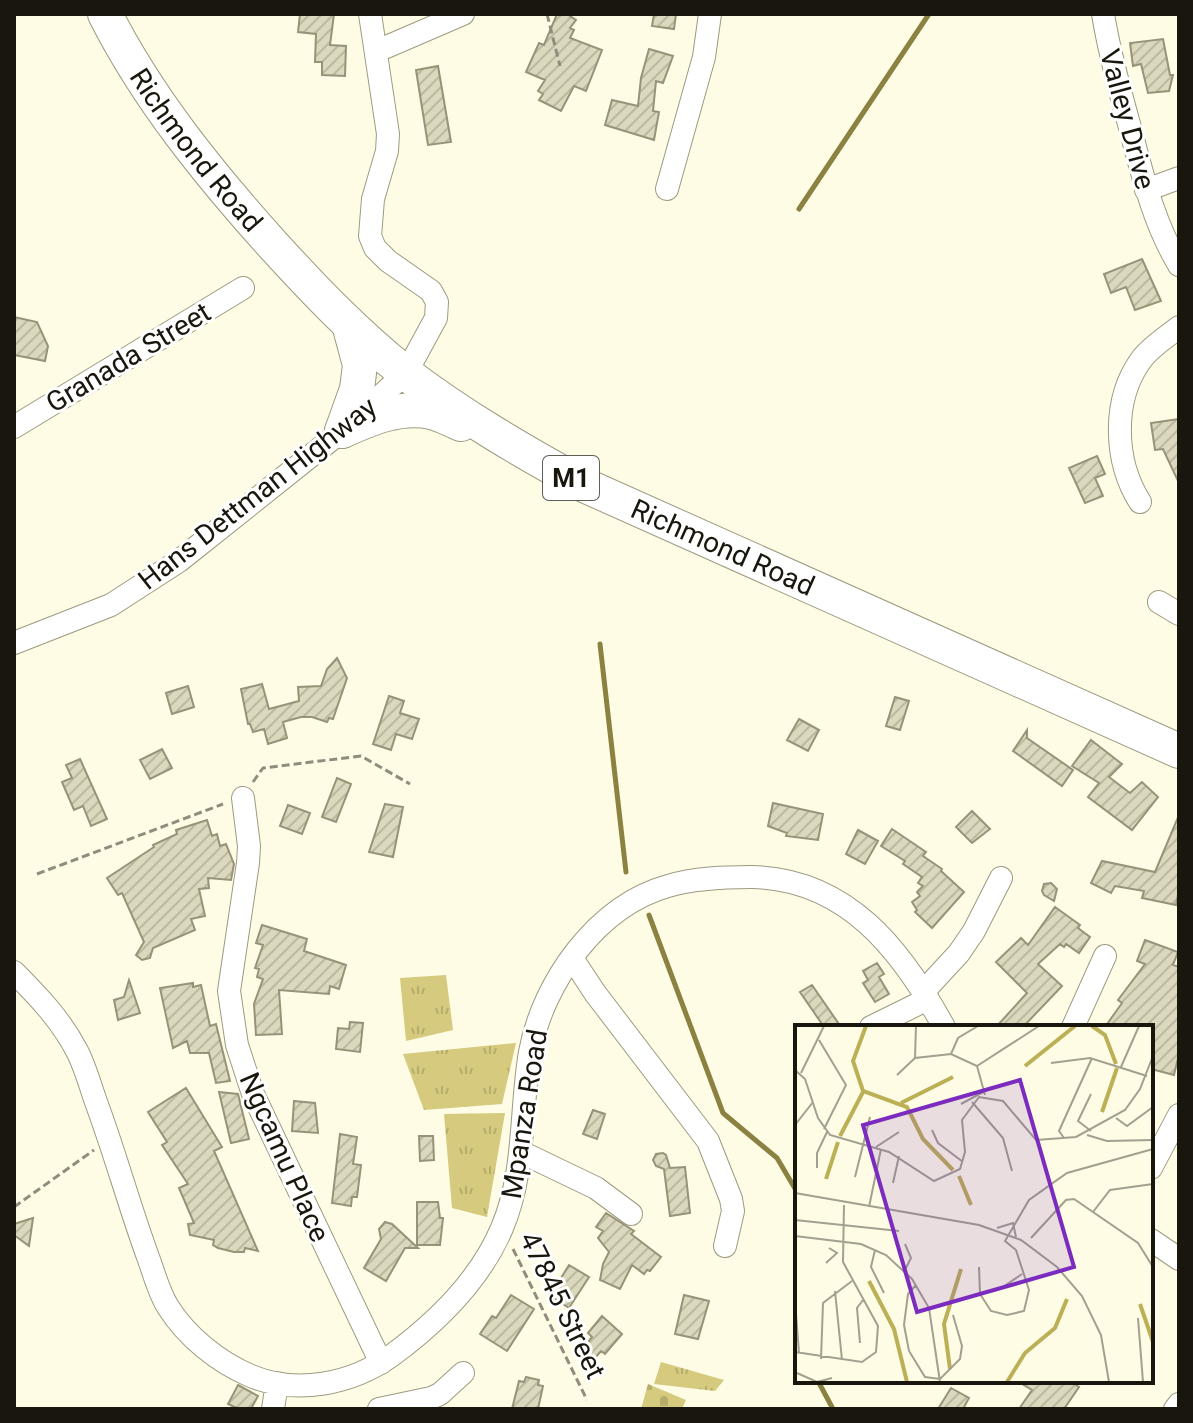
<svg xmlns="http://www.w3.org/2000/svg" width="1193" height="1423" font-family="Roboto,sans-serif">
<style>
.grass{fill:url(#grass-tufts)}
.cemetery{fill:url(#cemetery-stones)}
.lines{fill:none;stroke-linecap:round;stroke-linejoin:round}
.stream{stroke:#8b8241;stroke-width:5}
.building{fill:url(#building-hatch);stroke:#969379;stroke-width:2}
.minor-casing{stroke:#9d9a80;stroke-width:24}
.highway-casing{stroke:#9d9a80;stroke-width:36}
.path{stroke:#8f8d7d;stroke-width:3;stroke-dasharray:8 4;stroke-linecap:butt}
.minor{stroke:#fff;stroke-width:22}
.highway{stroke:#fff;stroke-width:34}
.labels{text-anchor:middle;stroke-width:6;stroke-linejoin:round;paint-order:stroke}
.shield{fill:#fff;stroke:#5e5d56;stroke-width:2}
.shield-label{font-size:26px;font-weight:bold;fill:#19170d}
.street-label{font-size:28px;fill:#19170d;stroke:#fff}
.inset-river{fill:none;stroke:#bcb057;stroke-width:4}
.inset-road{fill:none;stroke:#a2a08f;stroke-width:2}
.view{fill:#7b2cbf;fill-opacity:0.15;stroke:#7b2cbf;stroke-width:4}
.inset-edge{fill:none;stroke:#19170d;stroke-width:4}
</style>
<defs>
<pattern id="grass-tufts" width="24" height="20" patternUnits="userSpaceOnUse" patternTransform="scale(2)"><rect width="24" height="20" fill="#d5ca7d"/><path d="M3 7l-1-3M5 7V3M7 7l1-3M15 17l-1-3M17 17v-4M19 17l1-3" fill="none" stroke="#b6ad6b"/></pattern>
<pattern id="cemetery-stones" width="16" height="16" patternUnits="userSpaceOnUse" patternTransform="scale(2)"><rect width="16" height="16" fill="#d5ca7d"/><path d="M2 7V4a2 2 0 0 1 4 0v3zM10 15v-3a2 2 0 0 1 4 0v3z" fill="#b6ad6b"/></pattern>
<pattern id="building-hatch" width="6" height="6" patternUnits="userSpaceOnUse" patternTransform="scale(2)"><rect width="6" height="6" fill="#dcd8bd"/><path d="M-1 1l2-2M0 6l6-6M5 7l2-2" fill="none" stroke="#bcb9a1"/></pattern>
</defs>
<rect width="100%" height="100%" fill="#fefce5"/>
<!-- grass -->
<path class="grass" d="M446,975l7,55 -47,11 -6,-63z
M516,1043l-14,61 -78,6 -21,-56z
M505,1113l-18,104 -35,-9 -8,-94z
M661,1362l63,18 -9,11 -61,-7z"/>
<!-- cemetery -->
<path class="cemetery" d="M648,1384l38,16 -4,9h-41z"/>
<g class="lines">
<!-- stream -->
<path class="stream" d="M799,209l130,-195
M600,644l26,228
M649,915l74,198 54,45 20,34
M818,1381l15,28"/>
</g>
<!-- building -->
<path class="building" d="M300,14h34l-4,31 16,1 -1,30 -23,-1v-13h-7l1,-28 -18,-2z
M557,14h10l9,6 -6,8 4,2 -4,8 32,12 -16,41 -12,-5 -13,25 -22,-11 4,-6 -5,-3 7,-11 -19,-8 13,-29 5,2z
M654,14h22l-2,15 -22,-3z
M1163,39l7,36h3l-4,16 -21,2 -7,-29 -8,2 -3,-23z
M649,49l24,7 -10,27 -7,-2 -3,30 6,1 -5,28 -49,-15 7,-25 26,6 3,-28z
M438,66l13,76 -23,3 -12,-75z
M1142,259l19,42 -26,9 -9,-23 -15,6 -7,-19z
M14,317l23,5 11,24 -3,15 -31,-6z
M1179,419v64l-16,-34 -8,1 -4,-27z
M1097,456l8,18 -10,4 8,18 -18,7 -16,-35z
M337,658l10,20 -14,41 -4,-1 -2,4 -15,-5h-11l-18,5 4,16 -19,6 -4,-15 -11,3 -3,-8h-2l-7,-35 21,-5 7,25 30,-8 -1,-14 23,-1 6,-17z
M188,686l6,21 -22,7 -6,-21z
M389,696l15,5 -4,12 19,6 -7,20 -16,-5 -5,16 -18,-6z
M895,697l14,4 -9,29 -14,-4z
M799,719l20,11 -11,21 -21,-11z
M1027,730v8l46,32 -11,16 -49,-35z
M1091,740l31,24 -13,13 21,16 12,-11 16,15 -26,33 -44,-33 11,-14 -27,-17z
M162,749l10,19 -22,11 -10,-19z
M80,759l27,60 -16,7 -8,-20 -9,4 -12,-28 10,-4 -6,-13z
M337,778l14,6 -15,38 -14,-5z
M773,803l50,11 -5,26 -32,-4 1,-3 -19,-7z
M385,804l18,3 -10,50 -24,-5z
M288,805l22,8 -8,21 -22,-8z
M972,811l18,18 -18,14 -16,-16z
M1179,815v75l-3,15 -34,-7 2,-7 -29,-5 -4,7 -20,-10 11,-22 53,11z
M207,820l5,16 5,-2 3,12 6,-2 8,20 -3,16 -23,-2 1,10 -10,1 6,27 -14,3 4,11 -42,18 -3,10 -8,2 -6,-5 8,-13 -22,-49 -4,2 -11,-17 47,-31 -1,-2 24,-11 -1,-4z
M892,829l34,23 -3,4 19,13 -1,2 23,21 -32,36 -17,-16 2,-2 -5,-8 8,-6 -3,-4 6,-6 -5,-3 4,-6 -19,-13 2,-3 -24,-15z
M858,830l20,11 -13,23 -19,-10z
M1051,883l6,6 -3,12 -10,-6 -2,-4 2,-7z
M1055,907l25,18 -2,3 12,9 -11,16 -13,-9 -2,3 -4,-3 -22,20 24,22 -39,41h-27l31,-34 -31,-31 25,-24 7,7z
M262,925l45,14 -3,12 42,14 -7,24 -9,-3 -1,8 -50,-4 3,44 -26,1 -2,-31 9,-25 -6,-2 2,-8 -4,-1 8,-23 -7,-2z
M1145,940l33,12 -5,13 6,2v87l-5,21 -23,-6v-42h-46l17,-24 -4,-3 27,-36 -8,-3z
M877,963l7,11 -5,3 10,17 -14,8 -12,-19 5,-3 -5,-9z
M129,980l11,33 -22,7 -4,-20 10,-3z
M193,983v4l8,-2 9,41 6,-2 14,57 -14,2 -7,-30h-19l-3,-12 -14,7 -13,-60z
M812,985l29,42h-17l-24,-35z
M350,1022l13,1 -3,29 -24,-3 2,-21 11,1z
M186,1088l36,59 -8,4 44,100 -13,-3 -1,4h-10l-16,-4 -5,-3 1,-5 -24,-5 -2,-11 6,-1 -15,-35 9,-4 -26,-39 5,-3 -19,-30z
M219,1092l19,2 11,45 -18,4z
M294,1101l21,2 3,30 -26,-2z
M593,1110l12,4 -8,25 -14,-5z
M340,1134l17,3 -4,27 8,1 -4,32h-5l-1,9 -19,-3z
M419,1136h14l1,24 -14,1z
M663,1153l3,2 4,13 15,-1 5,46 -20,3 -6,-47 -8,-3 -3,-6 3,-6z
M417,1202h21l2,16h3l-3,27h-23z
M606,1213l28,18 -3,3 30,23 -11,14 -3,-1 -3,4 -12,-9 -12,24 -20,-9 3,-16 6,-12 -11,-14 5,-7 -7,-4z
M33,1218l-4,28 -15,-11v-11z
M385,1222l7,2 26,24h-13l-19,33 -22,-13 17,-29 -2,-10z
M569,1265l20,12 -20,31 -19,-12z
M511,1295l23,14 -27,42 -27,-17 12,-18 4,2z
M684,1295l25,6 -11,38 -23,-5z
M602,1316l20,18 -17,20 -4,-3 -6,7 -12,-10 9,-11 -4,-4z
M526,1377l13,3 -1,5 5,1 -5,23h-26l7,-28 5,1z
M1017,1381h53l9,6 -15,22h-45l13,-19z
M238,1385l20,11 -7,13h-12l-11,-5z
M951,1388l18,10 -6,11h-25z"/>
<g class="lines">
<!-- minor casing -->
<g class="minor-casing">
<path id="minor" d="M1103,14c6,37 16,74 26,110 13,49 24,98 50,141
M377,51l86,-37
M667,189l37,-132 6,-43
M1146,190l33,-12
M14,427l229,-139
M1140,502c-26,-41 -28,-102 1,-142 9,-13 26,-23 38,-33
M1159,602l20,12
M14,643l97,-38 68,-44 163,-130 64,-58 30,-55 1,-16 -6,-11 -43,-30 -13,-13 -5,-12 3,-37 14,-48 1,-17 -18,-120
M243,798l6,48 -1,17 -19,128 8,54 16,49 128,269
M572,958l23,35 113,148 23,58 2,12 -8,35
M14,972c24,24 47,48 63,79 8,15 13,34 19,51 19,51 33,103 52,155 6,16 11,36 20,50 19,30 50,55 83,69 46,19 100,8 140,-20 45,-33 89,-76 111,-128 24,-56 18,-118 28,-176 13,-70 67,-146 138,-166 27,-8 56,-9 84,-9 96,2 150,74 192,150
M924,991l35,-38 15,-22 27,-53
M871,1027l57,-28
M1073,1027l32,-71
M521,1152l75,36 35,26
M1151,1168l28,-53
M1151,1240l28,19
M273,1409l4,-26
M379,1409l52,-11 9,-4 23,-21
M1175,1409l4,-5"/>
</g>
<!-- highway casing -->
<g class="highway-casing">
<g id="highway">
<path id="s1" d="M105,14c43,85 105,161 168,231 41,45 83,89 131,127 56,43 118,79 180,113l595,266"/>
<path d="M342,431c27,-12 58,-26 89,-19 10,2 20,8 30,12"/>
<path d="M342,431l15,-42 3,-24 -11,-41"/>
</g>
</g>
<!-- path -->
<path class="path" d="M547,14l13,52
M253,782l10,-14 98,-12 49,28
M37,874l186,-70
M14,1207l80,-57
M513,1249l74,151"/>
<!-- minor -->
<use href="#minor" class="minor"/>
<!-- highway -->
<use href="#highway" class="highway"/>
</g>
<g class="labels">
<!-- shield labels -->
<rect class="shield" x="543" y="456" width="56" height="44" rx="6"/>
<g class="shield-label">
<text x="571" y="487">M1</text>
</g>
<!-- street labels -->
<g class="street-label">
<text transform="translate(1128 119) rotate(75)" y="10">Valley Drive</text>
<text dy="10" stroke="none"><textPath href="#s1" startOffset="164">Richmond Road</textPath></text>
<text transform="translate(128 357) rotate(-31)" y="10">Granada Street</text>
<text transform="translate(257 493) rotate(-38)" y="10">Hans Dettman Highway</text>
<text dy="10" stroke="none"><textPath href="#s1" startOffset="834">Richmond Road</textPath></text>
<text transform="translate(524 1114) rotate(-81)" y="10">Mpanza Road</text>
<text transform="translate(285 1157) rotate(66)" y="10">Ngcamu Place</text>
<text transform="translate(563 1305) rotate(64)" y="10">47845 Street</text>
</g>
</g>
<!-- overview -->
<g transform="translate(795 1025)">
<rect width="358" height="358" fill="#fefce5"/>
<path class="inset-river" d="M71,1l-13,35 10,30 44,16 16,32 30,31M297,1l13,9 11,29M230,41l50,-40M106,78l52,-26M307,87l15,-44M45,111l23,-44M164,151l12,29M31,154l12,-37M74,256l25,48 13,53M345,279l13,38M155,344l-6,-45 17,-55M212,357l18,-29 30,-25 12,-29"/>
<path class="inset-road" d="M24,15l27,45 -22,44M156,29l7,-16 20,-12M120,33l1,-32M256,38l39,-5 57,18M182,41l62,-40M326,42l18,-41M0,45l10,9 13,39 12,17 59,17 45,29 26,-12 5,-17 -3,-32 17,-23 24,4 33,39 40,-3 49,-27 15,-21 13,-33M6,48l23,-47M102,50l18,-17 36,-4 26,12 8,29M296,69l-13,27 13,10M177,77l31,36 9,33M166,79l24,-13M321,93l11,8 26,-19M0,100l18,-23M137,105l6,13 25,19M292,110l20,6 46,-1M269,113l-5,-7 33,-73M81,122l23,-15M22,143v-15l10,-21M60,152l15,-60M98,158l6,-27M0,168l184,32 42,15 36,27 25,29 19,39 8,47M74,182l12,-58M298,187l17,-22 43,-6M0,195l104,11M202,203l16,-5 3,14M0,211l66,8 25,11 26,24 17,29 11,74M236,213l35,-38 8,-1 64,44 15,24M80,225l-4,17 13,26M31,238l11,-10 -8,-5M184,242l1,27 11,17 16,4 17,-4 5,-21 -13,-40 -11,-9 24,-41 38,-27 86,-24M109,247l7,-14 -6,-14M121,260l-8,9 -4,31 5,26 16,26 15,2 20,-20 2,-13 -9,-31M205,264l22,-15M40,266l7,69M0,276l4,52M343,293l5,64M65,318l-3,-35 6,-8M0,327l67,10 14,-10 2,-26 -35,-64 1,-57M26,334l2,-56 29,-22M2,348l20,9 15,-4"/>
<path class="view" d="M225,55l54,187 -157,45 -54,-187z"/>
<rect width="358" height="358" class="inset-edge"/>
</g>
<!-- border -->
<rect width="1193" height="1423" fill="none" stroke="#19170d" stroke-width="32"/>
</svg>
